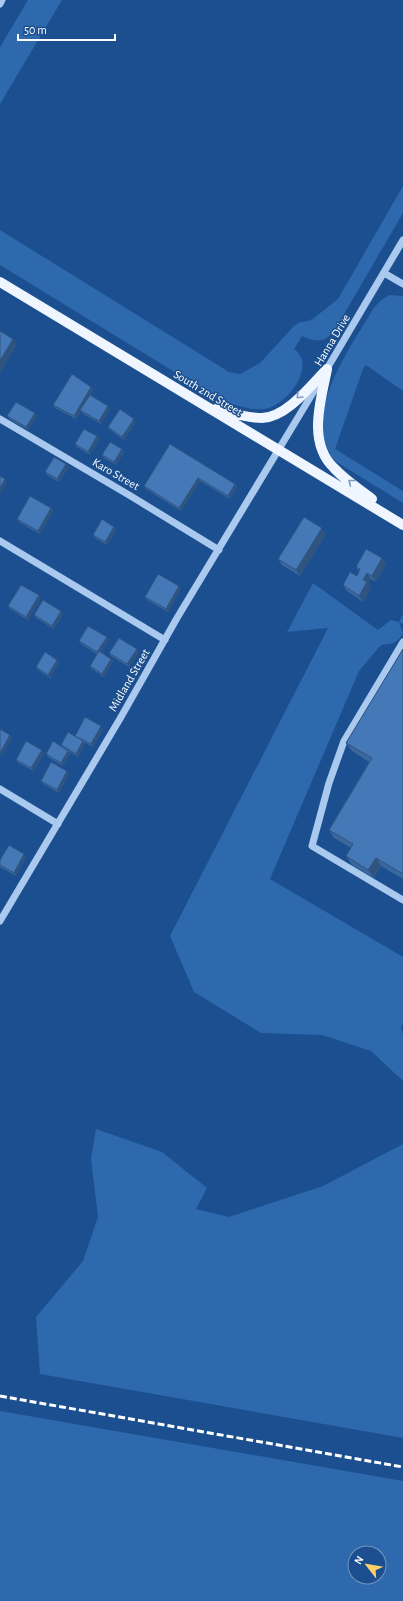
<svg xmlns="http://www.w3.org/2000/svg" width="403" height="1601" font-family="'Alegreya Sans',sans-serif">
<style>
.green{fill:#2e69ad;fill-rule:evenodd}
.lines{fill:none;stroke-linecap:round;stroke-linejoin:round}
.minor{stroke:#a9c9ee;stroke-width:7}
.major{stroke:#f0f6ff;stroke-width:10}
.rail{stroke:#fff;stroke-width:3;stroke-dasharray:7 3;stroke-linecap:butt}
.wall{fill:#3a679d}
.shaded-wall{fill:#305480}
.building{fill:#4478b7;stroke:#305480}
.oneway{stroke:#7b9ac1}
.labels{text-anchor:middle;stroke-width:3;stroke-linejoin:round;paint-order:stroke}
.street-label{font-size:12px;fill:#fff;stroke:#1b4f8f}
</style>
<rect width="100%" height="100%" fill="#1b4f8f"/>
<!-- green -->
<path class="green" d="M28,0h34l-62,104v-57z
M403,186v27l-67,115c-10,15 -19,15 -34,8l-8,13c24,17 -8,57 -29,60 -16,2 -33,-5 -48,-11l-217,-133v-35l229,142 11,2 20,-11 34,-37 6,-4 8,-1 6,-3 24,-19z
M390,295l13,1v95l-37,-26 -3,4 -28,80 68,42v12l-68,-42c-36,-45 15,-112 38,-152l8,-9z
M313,583l65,47 13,-10 8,2 4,-8v10l-4,-2 4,11c-5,10 -11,11 -22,12l-22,26 -89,208 133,78v67l-2,3 2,8v46l-32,-30 -49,-16 -61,-2 -67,-41 -24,-56 158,-308 -41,4z
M96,1129l66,23 45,36 -11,21 33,8 94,-31 80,-42v294l-363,-64 -4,-57 47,-56 15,-44 -7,-58z
M0,1411l403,70v120h-403zM355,1553h24v24h-24z"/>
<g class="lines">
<!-- minor -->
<path class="minor" d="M0,4l2,-4
M384,273l19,11
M325,372l78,-132
M0,419l129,76 90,55
M0,541l165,99
M403,642l-59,99 -15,42 -17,63 91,54
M0,789l58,35
M0,921l121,-204 56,-99 143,-237"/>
<!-- major -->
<path class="major" d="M0,282l403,243
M327,369c-6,31 -20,73 7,99 11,12 25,21 38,31
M216,409c15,4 30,9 46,9 25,-1 49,-33 65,-49"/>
<!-- rail -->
<path class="rail" d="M0,1396l403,71"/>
</g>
<!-- wall -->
<path class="wall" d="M91,387l2,3 -3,5 20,14 -9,15 -19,-11 -1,-2 -5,8 -21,-11 -2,-3z
M7,416h30l-9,14 -19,-11z
M136,422l-12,18 -14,-10 -2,-3z
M97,436l2,3 -9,16 -13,-8 -2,-3z
M170,444l65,40 2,3 -7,12 -30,-18 -19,30 -35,-22 -2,-3z
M122,449l2,3 -8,13 -12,-7 -2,-3z
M66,464l3,3 -10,15 -12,-7 -2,-3z
M51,508l2,3 -13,23 -21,-12 -2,-3z
M114,527l2,3 -9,15 -12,-7 -2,-3z
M326,534l-26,42 -18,-11 -4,-6z
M386,564l-10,18 -5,-3 -3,5 3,4 -8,14 -16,-11 -4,-6 14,-9 2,-5 -3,-4z
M181,588l-13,24 -21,-12 -2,-3z
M41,598l-13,22 -18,-11 -2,-3z
M61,611l2,3 -9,15 -18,-11 -2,-3z
M107,637l2,3 -8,12 10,7 2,2 -9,16 -12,-8 -2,-3 7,-12 -16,-10 -2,-3z
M403,649v230l-22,-13 -7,12 -22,-13 -6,-9 5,-8 -17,-10 -5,-8 40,-68 -17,-11 -6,-8z
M139,652l-10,15 -18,-11 -2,-3z
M57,660l2,2 -9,16 -12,-8 -2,-3z
M103,729l-10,18 -9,-5 1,2 -7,13 -9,-6 1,3 -7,12 -15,-9 -2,-3 16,-7 -1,-2 15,-8 -1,-1z
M44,753l-10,18 -16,-8 -2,-3z
M69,774l-10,19 -16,-9 -2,-3z
M26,857l-10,19 -16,-9v-7z"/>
<!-- shaded-wall -->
<path class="shaded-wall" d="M13,339l4,6 -17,28v-12z
M91,387l2,3 -17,29 -2,-3z
M108,406l2,3 -9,15 -2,-3z
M35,413l2,3 -9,14 -2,-3z
M134,419l2,3 -12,18 -2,-3z
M97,436l2,3 -9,16 -2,-3z
M122,449l2,3 -8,13 -2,-3z
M66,464l3,3 -10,15 -2,-3z
M198,478l2,3 -19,30 -2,-3z
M5,479l2,3 -7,12v-6z
M235,484l2,3 -7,12 -2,-3z
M51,508l2,3 -13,23 -2,-3z
M114,527l2,3 -9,15 -2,-3z
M322,528l4,6 -26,42 -4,-6z
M382,558l4,6 -10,18 -4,-6z
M367,573l4,6 -3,5 3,4 -8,14 -4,-6 4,-16z
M179,586l2,2 -13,24 -2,-3z
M39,595l2,3 -13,22 -2,-3z
M61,611l2,3 -9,15 -2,-3z
M107,637l2,3 -10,15 -2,-3z
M137,649l2,3 -10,15 -2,-3z
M111,659l2,2 -9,16 -2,-3z
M57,660l2,2 -9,16 -2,-3z
M101,726l2,3 -10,18 -2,-3z
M10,735l2,3 -10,18 -2,-3z
M83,741l2,3 -7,13 -2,-3z
M42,750l2,3 -10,18 -3,-3z
M68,751l2,3 -7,12 -2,-3z
M67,771l2,3 -10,19 -2,-3z
M24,854l2,3 -10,19 -2,-3z
M376,858l5,8 -7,12 -6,-8z"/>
<!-- building -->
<path class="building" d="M0,331l13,8 -13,22z
M72,374l19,13 -17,29 -21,-11z
M90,395l18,11 -9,15 -19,-11z
M16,402l19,11 -9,14 -19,-11z
M120,409l14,10 -12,18 -14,-10z
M84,429l13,7 -9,16 -13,-8z
M110,442l12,7 -8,13 -12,-7z
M170,444l65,40 -7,12 -30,-18 -19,30 -35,-22z
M54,457l12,7 -9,15 -12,-7z
M0,476l5,3 -5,9z
M30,496l21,12 -13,23 -21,-12z
M304,517l18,11 -26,42 -18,-11z
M102,519l12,8 -9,15 -12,-7z
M366,549l16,9 -10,18 -5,-3 -4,7 4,2 -8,14 -16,-11 7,-13 7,4 3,-7 -4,-2z
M158,574l21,12 -13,23 -21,-12z
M21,585l18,10 -13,22 -18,-11z
M43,600l18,11 -9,15 -18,-11z
M88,626l19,11 -10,15 -18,-11z
M119,638l18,11 -10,15 -18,-11z
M403,649v225l-27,-16 -8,12 -22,-14 7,-12 -24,-14 43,-72 -26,-15z
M99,651l12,8 -9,15 -12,-8z
M45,652l12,8 -9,15 -12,-8z
M85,717l16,9 -10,18 -16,-8z
M0,729l10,6 -10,18z
M68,732l15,9 -7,13 -15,-9z
M26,741l16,9 -11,18 -15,-8z
M53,741l15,10 -7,12 -15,-9z
M51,762l16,9 -10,19 -16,-9z
M9,845l15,9 -10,19 -14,-8v-5z"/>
<!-- one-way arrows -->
<defs><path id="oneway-chevron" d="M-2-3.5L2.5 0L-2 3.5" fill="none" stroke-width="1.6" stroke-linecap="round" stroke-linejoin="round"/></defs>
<g class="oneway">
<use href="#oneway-chevron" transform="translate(299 396) rotate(135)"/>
<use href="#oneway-chevron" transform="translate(351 482) rotate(-141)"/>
</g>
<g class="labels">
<!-- street labels -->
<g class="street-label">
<text transform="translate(332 340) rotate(-59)" y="4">Hanna Drive</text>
<text transform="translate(208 393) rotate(31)" y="4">South 2nd Street</text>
<text transform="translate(116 474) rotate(30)" y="4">Karo Street</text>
<text transform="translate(129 680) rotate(-60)" y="4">Midland Street</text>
</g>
</g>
<!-- north arrow -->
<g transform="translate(367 1565) rotate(301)"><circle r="19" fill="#1b4f8f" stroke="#7695bc"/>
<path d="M0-3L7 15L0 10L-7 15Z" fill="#ffd166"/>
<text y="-6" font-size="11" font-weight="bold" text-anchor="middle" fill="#ffffff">N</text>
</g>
<!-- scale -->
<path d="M18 34v6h97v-6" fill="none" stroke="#ffffff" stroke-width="2"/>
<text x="24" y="34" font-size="12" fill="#ffffff" stroke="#1b4f8f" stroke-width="3" paint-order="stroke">50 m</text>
</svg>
